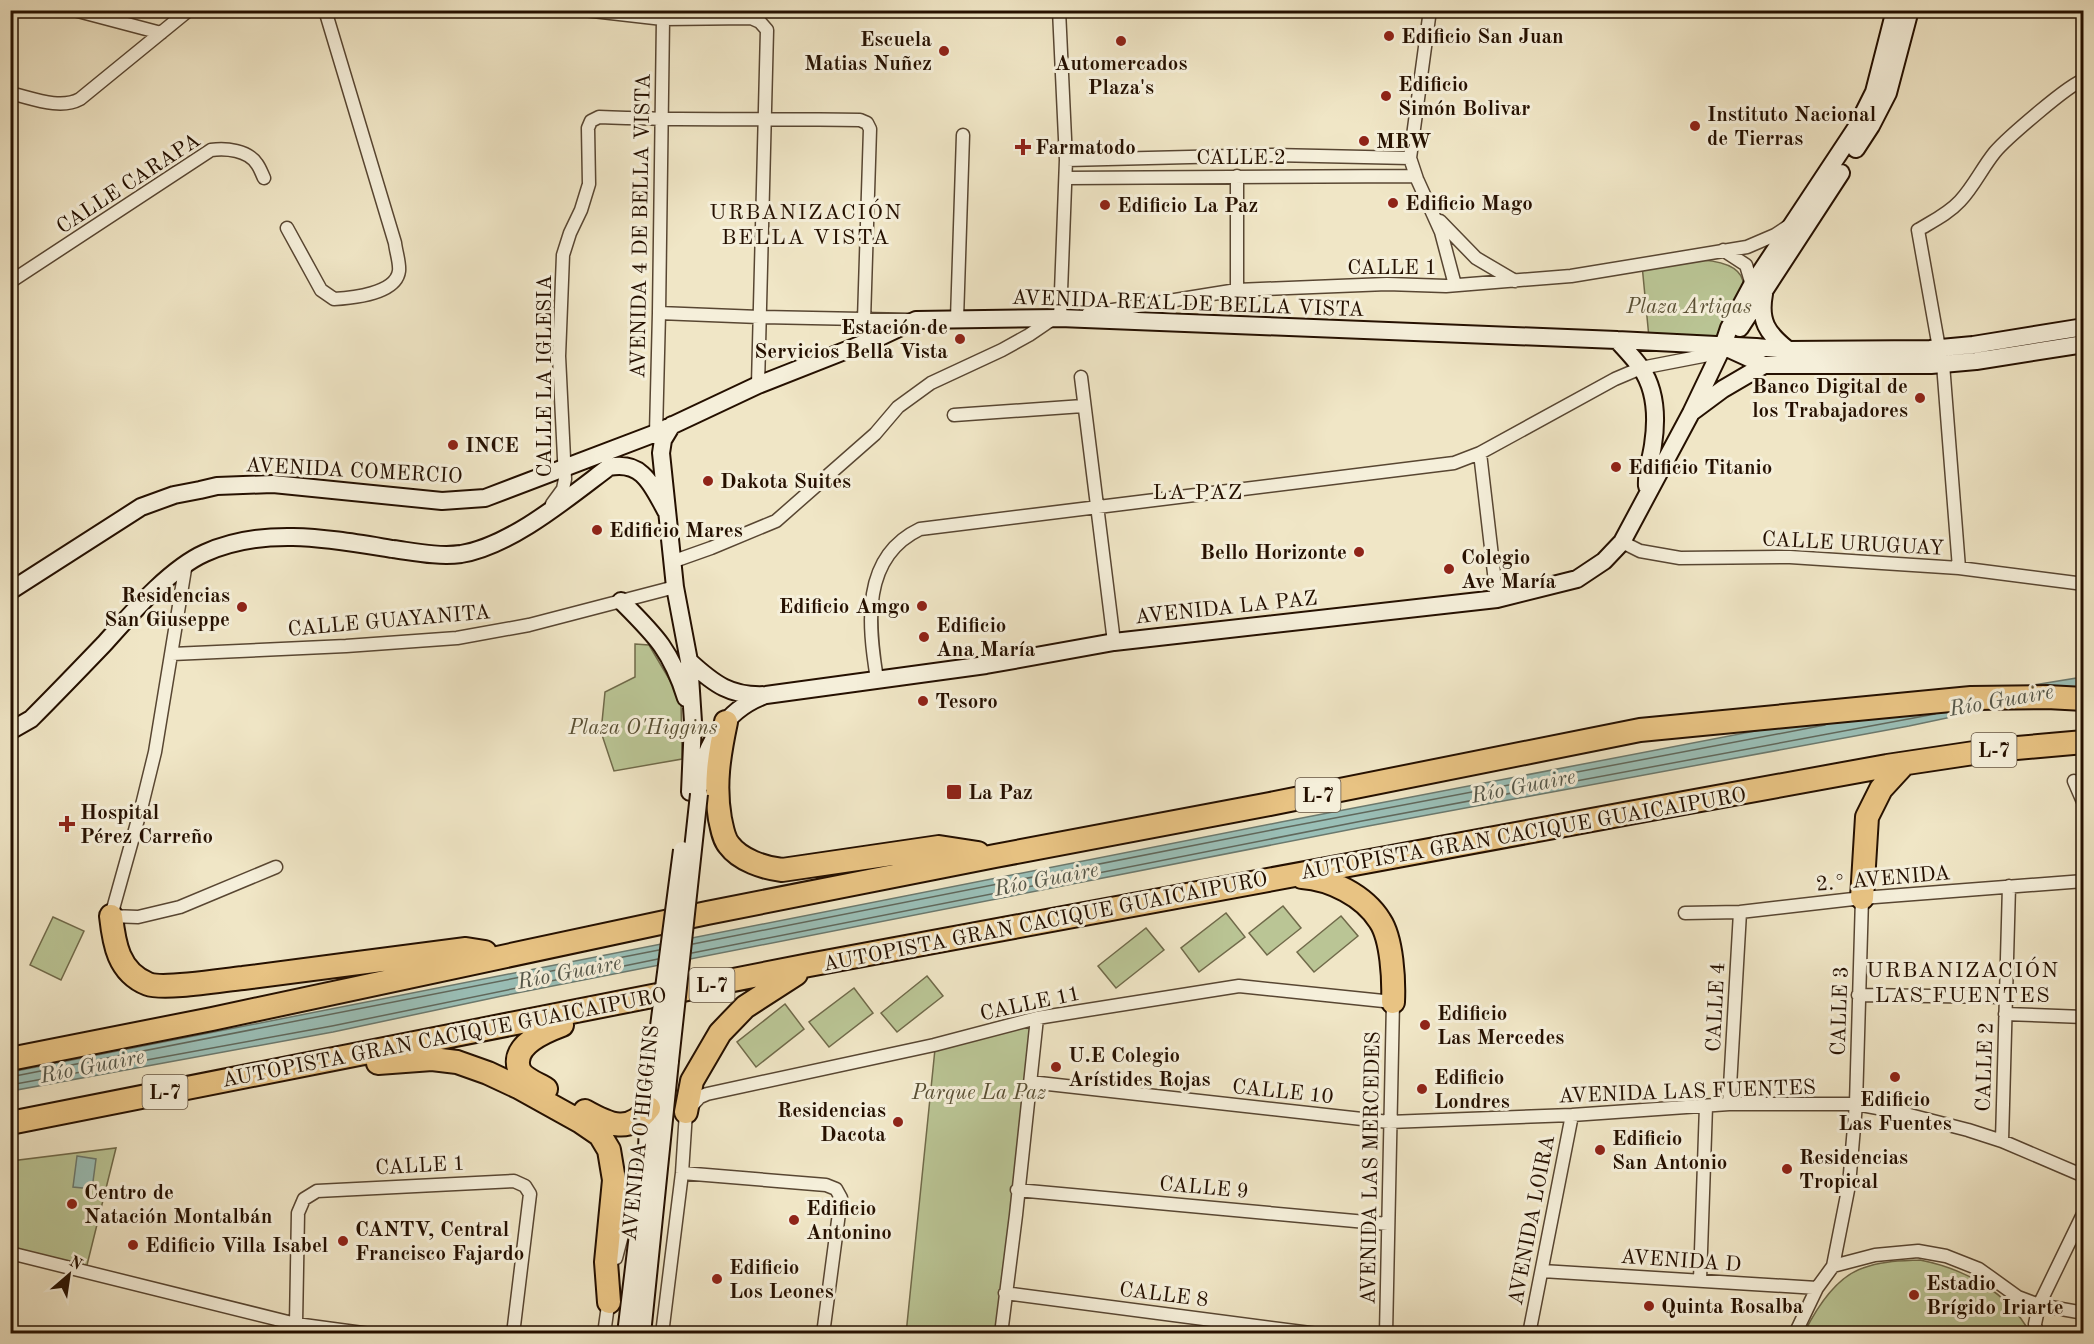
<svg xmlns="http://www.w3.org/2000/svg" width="2094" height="1344" font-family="'Old Standard TT',serif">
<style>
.green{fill:#bac595;stroke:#706a4a;stroke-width:1.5}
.water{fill:#9abfb7;stroke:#6b796e;stroke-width:1.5}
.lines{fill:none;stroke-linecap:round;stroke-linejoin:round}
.shore{stroke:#60685c;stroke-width:1.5}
.street-casing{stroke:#584632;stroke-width:15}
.secondary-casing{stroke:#251000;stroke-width:20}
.highway-casing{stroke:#251000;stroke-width:26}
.street{stroke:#f5efda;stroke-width:12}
.secondary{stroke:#f5efda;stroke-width:16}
.highway{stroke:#e8c383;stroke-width:22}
.secondary-bridge-casing{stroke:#251000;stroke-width:20;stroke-linecap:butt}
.secondary-bridge{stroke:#f5efda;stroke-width:16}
.poi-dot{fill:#8f2418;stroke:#f5efda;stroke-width:2}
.labels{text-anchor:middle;stroke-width:6;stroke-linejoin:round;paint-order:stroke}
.shield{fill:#f5efda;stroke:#635341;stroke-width:1.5}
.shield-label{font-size:20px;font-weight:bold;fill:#251000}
.poi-label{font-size:21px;font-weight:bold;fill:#251000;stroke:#f5efda;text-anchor:start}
.street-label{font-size:21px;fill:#251000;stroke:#f5efda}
.park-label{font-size:21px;font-style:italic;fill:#594f34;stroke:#f5efda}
.neighbourhood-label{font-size:22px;letter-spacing:1.5px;fill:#251000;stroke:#f5efda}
.water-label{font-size:22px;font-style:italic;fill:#545649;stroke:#f5efda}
</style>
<rect width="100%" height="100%" fill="#f0e6c6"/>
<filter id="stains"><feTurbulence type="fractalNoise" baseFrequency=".00333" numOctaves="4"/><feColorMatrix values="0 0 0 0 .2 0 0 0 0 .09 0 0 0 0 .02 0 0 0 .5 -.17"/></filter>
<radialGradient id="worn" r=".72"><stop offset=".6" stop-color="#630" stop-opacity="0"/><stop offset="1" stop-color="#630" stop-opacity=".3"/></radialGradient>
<!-- green -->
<path class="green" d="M1703,260c71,6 31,52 11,90l-64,-2 -8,-83z
M635,644l14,1 32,54 1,60 -68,12 -13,-39 4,-40 30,-15z
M1283,906l18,22 -34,27 -18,-22z
M1226,913l19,24 -46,35 -18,-24z
M1341,916l17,20 -44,36 -17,-20z
M53,917l31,14 -23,49 -31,-15z
M1146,928l18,22 -48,38 -18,-22z
M927,976l16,20 -46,36 -16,-19z
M854,988l19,25 -44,34 -20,-25z
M785,1004l19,25 -48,38 -19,-25z
M1035,1023l-36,310 -93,1 29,-285z
M116,1148l-30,121 -75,-21v-87z
M1920,1260c45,9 88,32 110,73h-226c12,-24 32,-56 59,-65 18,-7 38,-7 57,-8z"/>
<!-- water -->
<path class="water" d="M2083,677v17l-37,3 -137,29 -546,101 -861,169 -169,36 -322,59v-19l1270,-250 516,-99z
M77,1156l19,3 -4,30 -19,-2z"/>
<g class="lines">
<!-- shore -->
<path class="shore" d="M693,944l589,-116 543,-103
M692,953l670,-132 573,-107
M10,1077l649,-127
M10,1085l322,-59 326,-67"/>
<!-- street casing -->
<g class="street-casing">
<path id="street" d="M74,10l87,23
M584,10l79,9 88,-1 9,4 7,8 -9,355
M1059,10l7,150 -6,158h5
M1430,10l-20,148 7,21 24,53 14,53
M10,93c22,5 50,17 70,6l109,-89
M1066,160l207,-5 137,3
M1066,178l350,-2
M1440,221l36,37 39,23
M287,228l34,62 13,9c17,-1 62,-5 65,-28 1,-8 -3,-19 -4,-28l-70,-233
M1723,250l23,15 6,20
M10,282l201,-132c15,-2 37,0 46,14 3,4 5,10 7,14
M1237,290v-114
M659,313l100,4 153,3
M1088,314l149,-24 150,-6 59,2 125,-10 176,-29 28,-12 12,-8
M957,319l6,-184
M1939,348l-21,-118c15,-9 30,-16 42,-29 14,-15 22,-33 35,-49 10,-12 75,-69 89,-72
M1943,364l16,204
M1081,377l33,265
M954,415l129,-9
M656,433l3,-120 4,-294
M1480,453l17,146
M552,504l11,-15 2,-10 -6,-123 4,-101 7,-22 11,-23 8,-26 -1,-56 3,-7 8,-4c87,4 174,1 261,3l7,3 3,6 -6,191
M1622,542l18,9 40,7 110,-1 169,11 125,16
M672,559h8l31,-11 65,-27 99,-87 23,-27 33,-24 71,-33 27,-15 22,-15
M186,563l-31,189 -13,53 -31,111 27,1 42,-10 96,-40
M172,654l174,-8 111,-8 72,-13 146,-38
M877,679c-9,-55 -16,-122 43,-150l534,-66 26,-10 135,-74 26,-11 67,-13 15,-9
M2074,781l10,23
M1685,913l55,-1 122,-14 222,-17
M1858,995l147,2
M2005,1014l79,3
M1030,1082l359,40 183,-7 157,-11h127l38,7 74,19 34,11 82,35
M1729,1104l11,-192
M2002,1141l7,-255
M682,1173l144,12 10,4 5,9 -18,136
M1017,1190l371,34
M2084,1212l-45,93 45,8
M10,1253l286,71 74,10
M616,1258l15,-57 11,-24
M1833,1266l16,-81 7,-81 6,-206
M1542,1271l275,17
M1700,1280l6,-174
M1005,1293l313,41
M294,1334l2,-10 2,-111 6,-14 13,-8 197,-10 11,5 5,8 -17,140
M604,1334l5,-36
M662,1334l20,-161 4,-61 14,-15 7,-3 227,-49 103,-27 202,-32 154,16 -7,332
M1001,1334l15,-119 21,-197
M1529,1334l43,-219
M1795,1334l22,-46 16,-22 42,-11 43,-4 28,5 33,13 39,28 21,8 -4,19 2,10"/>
</g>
<!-- secondary casing -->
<g class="secondary-casing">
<path id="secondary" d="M1856,149l15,-23 17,-33 22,-83
M1764,294c-5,27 3,39 23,55
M1740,328l101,-155
M1617,340c8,9 17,18 24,28 15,22 16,51 12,77 -2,14 -7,27 -6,41
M1729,349l35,16h167l45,-4 108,-17
M1692,412l31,-23 41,-24
M672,425l-9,15 -2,13 14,134 14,74 4,61 -3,70
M10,591l131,-84 33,-12 26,-5 17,-4 56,-2 169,17 43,-3 171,-65 102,-48 122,-48 36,-17 144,-2 557,22 139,7 31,3 143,-1 43,-4 111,-18
M621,601c34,34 50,49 65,97
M689,661c25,23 42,36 77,34l220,-30 128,-23 383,-43 80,-20 27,-18 18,-19 69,-129 32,-67 6,-18 23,-43 104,-157 18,-36 21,-82
M10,731l21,-12c25,-25 49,-50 73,-75 27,-30 65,-75 101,-91 60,-27 126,-14 188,-4 22,3 46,8 68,5 50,-8 108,-57 148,-87 34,-7 43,19 57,44
M700,785c2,-38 26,-75 63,-89
M626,1334l20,-166 3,-60 6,-51
M642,1334l28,-273"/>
</g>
<!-- highway casing -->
<g class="highway-casing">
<path id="highway" d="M726,722c-7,33 -12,63 -6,97 2,8 3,19 9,26 11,15 35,23 53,25l157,-23 39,6
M1302,877c28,2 62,18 78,44 12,18 14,59 13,81
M1862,898l5,-81 14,-28 23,-25
M111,916c3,27 7,56 37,68 16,6 75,-4 95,-6 74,-10 149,-19 223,-29l19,3
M10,1059l202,-40 495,-106 288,-57 275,-52 370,-74 331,-32 76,-1 37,2
M378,1063l54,-4 25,3 31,11 30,14 63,35 19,13 9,15 5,30 -8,82 3,40
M546,1089c-8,-5 -24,-11 -27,-20 -8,-24 27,-38 43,-44
M585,1111c25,14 44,23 64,-3
M686,1112l6,-31 28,-48 25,-26 51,-33
M10,1123l799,-158 842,-156 236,-43 107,-16 90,-8"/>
</g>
<!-- street -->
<use href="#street" class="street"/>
<!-- secondary -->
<use href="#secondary" class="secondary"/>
<!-- highway -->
<use href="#highway" class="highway"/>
<!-- secondary-bridge casing -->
<g class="secondary-bridge-casing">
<path id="secondary-bridge" d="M655,1057l27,-207
M670,1061l29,-267"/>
</g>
<!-- secondary-bridge -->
<use href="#secondary-bridge" class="secondary-bridge"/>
</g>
<!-- markers -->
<g class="poi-dot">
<circle cx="1389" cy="36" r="6"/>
<circle cx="1121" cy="41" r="6"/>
<circle cx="944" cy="51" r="6"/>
<circle cx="1386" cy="96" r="6"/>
<circle cx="1695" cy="126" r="6"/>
<circle cx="1364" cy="141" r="6"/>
<path d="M1020 138h6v6h6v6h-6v6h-6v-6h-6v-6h6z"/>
<circle cx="1393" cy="203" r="6"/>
<circle cx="1105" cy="205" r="6"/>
<circle cx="960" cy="339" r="6"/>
<circle cx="1920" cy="398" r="6"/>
<circle cx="453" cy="445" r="6"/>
<circle cx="1616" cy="467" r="6"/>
<circle cx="708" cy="481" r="6"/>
<circle cx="597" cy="530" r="6"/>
<circle cx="1359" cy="552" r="6"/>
<circle cx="1449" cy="569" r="6"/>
<circle cx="922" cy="606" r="6"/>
<circle cx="242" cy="607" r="6"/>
<circle cx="924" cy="637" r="6"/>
<circle cx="923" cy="701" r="6"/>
<rect x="946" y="784" width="16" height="16" rx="3"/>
<path d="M64 815h6v6h6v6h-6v6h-6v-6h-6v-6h6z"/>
<circle cx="1425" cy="1025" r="6"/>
<circle cx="1056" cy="1067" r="6"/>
<circle cx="1895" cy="1077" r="6"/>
<circle cx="1422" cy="1089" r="6"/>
<circle cx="898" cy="1122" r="6"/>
<circle cx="1600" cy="1150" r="6"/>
<circle cx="1787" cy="1169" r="6"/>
<circle cx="72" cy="1204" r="6"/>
<circle cx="794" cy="1220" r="6"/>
<circle cx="343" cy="1241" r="6"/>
<circle cx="133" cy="1245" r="6"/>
<circle cx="717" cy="1279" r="6"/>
<circle cx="1914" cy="1295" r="6"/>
<circle cx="1649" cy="1306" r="6"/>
</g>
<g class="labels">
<!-- shield labels -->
<g class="shield">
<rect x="1971.5" y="733" width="45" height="34" rx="4.5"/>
<rect x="1295.5" y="778" width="45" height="34" rx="4.5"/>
<rect x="689.5" y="968" width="45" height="34" rx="4.5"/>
<rect x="142.5" y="1075" width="45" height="34" rx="4.5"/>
</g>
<g class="shield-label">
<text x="1994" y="757">L-7</text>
<text x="1318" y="802">L-7</text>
<text x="712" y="992">L-7</text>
<text x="165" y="1099">L-7</text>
</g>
<!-- poi labels -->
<g class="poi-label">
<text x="1401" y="43">Edificio San Juan</text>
<text x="932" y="46" text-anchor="end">Escuela<tspan x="932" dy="24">Matias Nuñez</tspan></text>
<text x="1121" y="70" text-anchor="middle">Automercados<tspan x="1121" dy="24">Plaza's</tspan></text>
<text x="1398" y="91">Edificio<tspan x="1398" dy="24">Simón Bolivar</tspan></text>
<text x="1707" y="121">Instituto Nacional<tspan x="1707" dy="24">de Tierras</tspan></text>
<text x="1376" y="148">MRW</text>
<text x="1035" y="154">Farmatodo</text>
<text x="1405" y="210">Edificio Mago</text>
<text x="1117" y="212">Edificio La Paz</text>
<text x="948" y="334" text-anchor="end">Estación de<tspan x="948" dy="24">Servicios Bella Vista</tspan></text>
<text x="1908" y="393" text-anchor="end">Banco Digital de<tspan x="1908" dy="24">los Trabajadores</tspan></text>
<text x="465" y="452">INCE</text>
<text x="1628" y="474">Edificio Titanio</text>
<text x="720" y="488">Dakota Suites</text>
<text x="609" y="537">Edificio Mares</text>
<text x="1347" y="559" text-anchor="end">Bello Horizonte</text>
<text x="1461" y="564">Colegio<tspan x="1461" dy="24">Ave María</tspan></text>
<text x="230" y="602" text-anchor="end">Residencias<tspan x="230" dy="24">San Giuseppe</tspan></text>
<text x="910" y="613" text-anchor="end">Edificio Amgo</text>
<text x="936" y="632">Edificio<tspan x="936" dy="24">Ana María</tspan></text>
<text x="935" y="708">Tesoro</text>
<text x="968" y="799">La Paz</text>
<text x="80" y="819">Hospital<tspan x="80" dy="24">Pérez Carreño</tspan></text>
<text x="1437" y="1020">Edificio<tspan x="1437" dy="24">Las Mercedes</tspan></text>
<text x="1068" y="1062">U.E Colegio<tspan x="1068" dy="24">Arístides Rojas</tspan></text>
<text x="1434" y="1084">Edificio<tspan x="1434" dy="24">Londres</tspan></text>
<text x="1895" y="1106" text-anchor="middle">Edificio<tspan x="1895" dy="24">Las Fuentes</tspan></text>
<text x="886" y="1117" text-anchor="end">Residencias<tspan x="886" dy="24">Dacota</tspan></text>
<text x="1612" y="1145">Edificio<tspan x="1612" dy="24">San Antonio</tspan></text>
<text x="1799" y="1164">Residencias<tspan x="1799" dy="24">Tropical</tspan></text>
<text x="84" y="1199">Centro de<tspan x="84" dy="24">Natación Montalbán</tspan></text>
<text x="806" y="1215">Edificio<tspan x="806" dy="24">Antonino</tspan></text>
<text x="355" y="1236">CANTV, Central<tspan x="355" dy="24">Francisco Fajardo</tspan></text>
<text x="145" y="1252">Edificio Villa Isabel</text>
<text x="729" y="1274">Edificio<tspan x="729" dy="24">Los Leones</tspan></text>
<text x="1926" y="1290">Estadio<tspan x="1926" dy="24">Brígido Iriarte</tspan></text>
<text x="1661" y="1313">Quinta Rosalba</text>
</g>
<!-- street labels -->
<g class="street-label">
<text x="1241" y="164">CALLE 2</text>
<text transform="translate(128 183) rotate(-33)" y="7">CALLE CARAPA</text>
<text transform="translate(640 226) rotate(-89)" y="7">AVENIDA 4 DE BELLA VISTA</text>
<text x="1392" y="274">CALLE 1</text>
<text transform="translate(1188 303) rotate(2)" y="7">AVENIDA REAL DE BELLA VISTA</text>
<text transform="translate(544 376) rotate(-90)" y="7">CALLE LA IGLESIA</text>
<text transform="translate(354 470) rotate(3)" y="7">AVENIDA COMERCIO</text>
<text transform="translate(1853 543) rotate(3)" y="7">CALLE URUGUAY</text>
<text transform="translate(1226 607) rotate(-6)" y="7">AVENIDA LA PAZ</text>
<text transform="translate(389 620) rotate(-5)" y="7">CALLE GUAYANITA</text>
<text transform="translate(1523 833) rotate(-10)" y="7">AUTOPISTA GRAN CACIQUE GUAICAIPURO</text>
<text transform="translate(1883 878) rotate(-5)" y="7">2.° AVENIDA</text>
<text transform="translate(1045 921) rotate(-11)" y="7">AUTOPISTA GRAN CACIQUE GUAICAIPURO</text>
<text transform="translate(1030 1003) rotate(-12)" y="7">CALLE 11</text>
<text transform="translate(1715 1007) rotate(-87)" y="7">CALLE 4</text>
<text transform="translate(1839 1011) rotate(-88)" y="7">CALLE 3</text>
<text transform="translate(444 1037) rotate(-11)" y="7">AUTOPISTA GRAN CACIQUE GUAICAIPURO</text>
<text transform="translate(1984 1067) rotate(-88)" y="7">CALLE 2</text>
<text transform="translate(1283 1091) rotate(6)" y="7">CALLE 10</text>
<text transform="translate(1687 1091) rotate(-2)" y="7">AVENIDA LAS FUENTES</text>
<text transform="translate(640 1133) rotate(-84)" y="7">AVENIDA O'HIGGINS</text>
<text transform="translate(420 1165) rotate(-3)" y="7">CALLE 1</text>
<text transform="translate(1370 1168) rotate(-89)" y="7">AVENIDA LAS MERCEDES</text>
<text transform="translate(1204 1187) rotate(5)" y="7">CALLE 9</text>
<text transform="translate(1531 1220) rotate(-79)" y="7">AVENIDA LOIRA</text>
<text transform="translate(1681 1260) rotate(4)" y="7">AVENIDA D</text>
<text transform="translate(1164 1294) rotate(7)" y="7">CALLE 8</text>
</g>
<!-- park labels -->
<g class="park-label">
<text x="1689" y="313">Plaza Artigas</text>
<text x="643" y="734">Plaza O'Higgins</text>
<text x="979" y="1099">Parque La Paz</text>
</g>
<!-- neighbourhood labels -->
<g class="neighbourhood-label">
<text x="806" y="219">URBANIZACIÓN<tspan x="806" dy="25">BELLA VISTA</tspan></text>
<text x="1198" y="499">LA PAZ</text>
<text x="1963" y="977">URBANIZACIÓN<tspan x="1963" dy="25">LAS FUENTES</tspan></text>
</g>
<!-- water labels -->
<g class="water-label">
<text transform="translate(2001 699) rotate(-10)" y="8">Río Guaire</text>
<text transform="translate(1523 785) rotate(-11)" y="8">Río Guaire</text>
<text transform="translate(1046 878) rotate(-11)" y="8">Río Guaire</text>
<text transform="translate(569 971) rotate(-11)" y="8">Río Guaire</text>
<text transform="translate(92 1065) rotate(-11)" y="8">Río Guaire</text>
</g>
</g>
<!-- margin -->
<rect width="2094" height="1344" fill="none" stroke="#f0e6c6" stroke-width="36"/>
<rect x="12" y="12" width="2070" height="1320" fill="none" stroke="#251000" stroke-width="3"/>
<rect x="18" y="18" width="2058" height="1308" fill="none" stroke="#251000" stroke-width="1.5"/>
<!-- north arrow -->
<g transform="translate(69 1275) rotate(29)" stroke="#f5efda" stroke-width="4.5" paint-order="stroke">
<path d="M0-4.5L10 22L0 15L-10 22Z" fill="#251000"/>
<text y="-9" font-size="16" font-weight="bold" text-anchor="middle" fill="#251000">N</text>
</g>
<rect width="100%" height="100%" filter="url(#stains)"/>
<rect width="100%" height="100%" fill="url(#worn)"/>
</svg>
